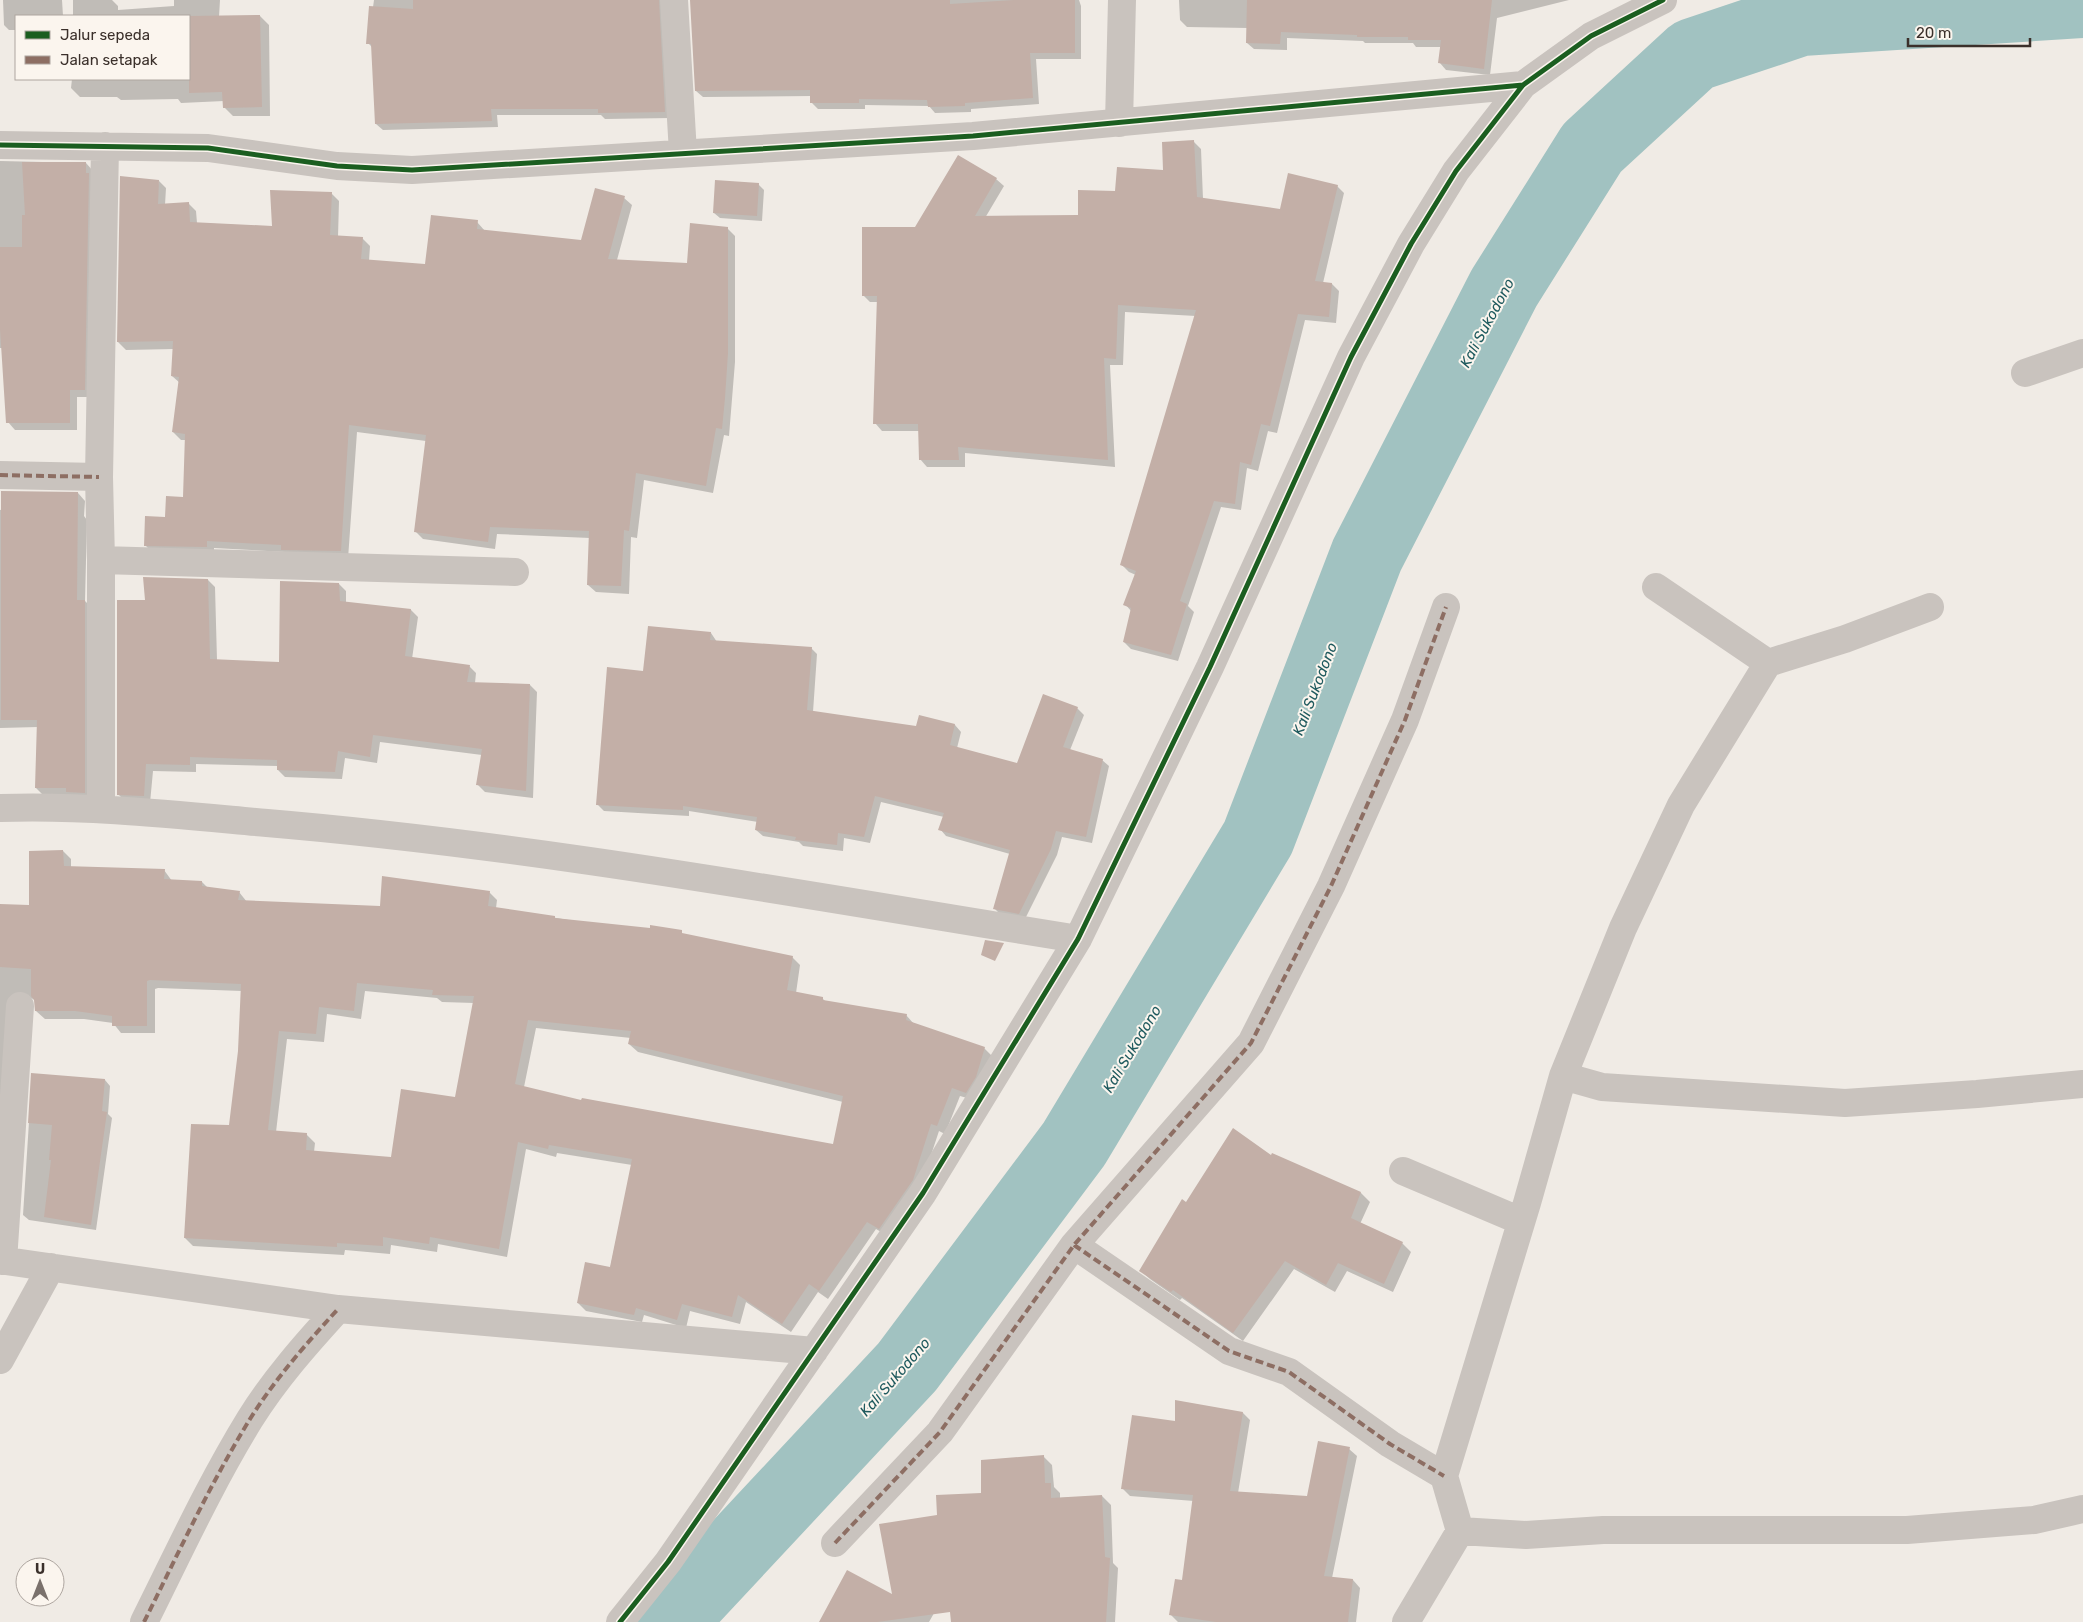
<svg xmlns="http://www.w3.org/2000/svg" width="2083" height="1622" font-family="Rubik,sans-serif">
<style>
.shadow{fill:#0003;fill-rule:evenodd}
.lines{fill:none;stroke-linecap:round;stroke-linejoin:round}
.river{stroke:#a1c2c1;stroke-width:74}
.building{fill:#c3afa7;fill-rule:evenodd}
.minor{stroke:#c9c3be;stroke-width:28}
.quiet{stroke:#8d6e63;stroke-width:4;stroke-dasharray:8 4;stroke-linecap:butt}
.cycleway-casing{stroke:#fbf5ee;stroke-width:8}
.cycleway{stroke:#1b5e20;stroke-width:5}
.labels{text-anchor:middle;stroke-width:4;stroke-linejoin:round;paint-order:stroke}
.water-label{font-size:15px;font-style:italic;fill:#1f5a5e;stroke:#fbf5ee}
</style>
<rect width="100%" height="100%" fill="#f0ebe5"/>
<!-- shadow -->
<path class="shadow" d="M3,0h59l1,16h-47v14h-7l-5,-5z
M73,0h39l6,6v4l56,-4v-6h46l-1,17 41,-1 9,9 1,91h-37l-9,-9v-6l-43,2 -3,-4 -57,1 -4,-3h-37l-9,-9 1,-9h117v-63h-116z
M374,0h292l5,118 -66,1 -4,-4h-104l1,12 -115,3 -7,-6 -3,-76 -5,-5z
M691,0h388l2,6v53h-45l3,45 -68,5v3l-36,1 -6,-7 -64,-1v4h-47l-6,-6v-7l-109,1 -7,-6z
M1179,0h390l-72,18 -7,57 -44,-5 -6,-7 2,-16h-26l-3,-4h-48l-2,-2 -76,-3v12l-33,-1 -7,-6 1,-15 -61,-1 -7,-7z
M1194,142l7,7 2,50 78,11 56,-24 7,7 -21,90 9,1 7,7 -3,32 -31,-3 -28,113 -9,-2 -10,40 -11,-3 -6,42 -20,-3 -33,99 6,6 -16,49 -47,-12 -7,-7 7,-31 -6,-7 11,-29 -7,-3 -7,-7 74,-249 -71,-4 -2,53h-13l5,102 -150,-14v14h-38l-7,-8 -1,-28h-37l-7,-8 3,-121h-8l-7,-7 53,-67 42,-71 38,22 8,7 -19,32 94,-2 37,-23 48,-21z
M0,161l86,2 7,8 -1,226h-15v33h-62l-7,-8 -5,-74h-3z
M159,181l7,7 -1,17 23,-2 8,8 1,12 77,4 57,-34 8,8 -1,36 24,1 8,8 -1,15 57,4 51,-43 8,9 97,10 42,-43 8,7 -15,55 71,5 39,-37 8,8v126l-6,74 -5,-1 -11,58 -69,-13 -7,58 -6,-1 -2,57 -33,-2 -8,-7 2,-47 -93,-4 -2,15 -72,-10 -8,-8 11,-90 -69,-9 -9,127 -63,-7 -71,-4v7l-61,-2 -8,-8 40,-47 1,-58h-5l-8,-8 7,-49 -8,-7 2,-27 -48,1 -8,-8z
M758,184l6,6 -2,31 -42,-3 -6,-5z
M78,493l7,8 -1,15 3,4 -2,81 8,8v191l-49,-4 -8,-8 2,-61 -38,1v-218z
M208,580l7,7 2,73 63,4 59,-80 7,7v12l65,7 7,7 -6,42 57,7 7,7 -1,10 55,2 7,7 -4,106 -48,-6 -7,-7 4,-30 -102,-13 -3,21 -32,-5 -3,21 -57,-2 -7,-7v-4l-82,-2v8l-43,-1 -3,32 -25,-2 -7,-7 28,-193z
M711,633l6,9 94,6 6,6 -4,58 104,15 3,-11 35,9 6,7 -4,16 61,17 59,-57 7,7 -14,35 32,10 7,6 -17,77 -30,-6 -5,18 -32,64 -24,-4 -6,-6 15,-55 -64,-18 -6,-7 4,-12 -63,-15 -11,41 -26,-5 -1,13 -40,-5 -4,-4 -36,-6 -7,-6 2,-8 -69,-11v5l-85,-5 -6,-6 46,-133z
M63,851l8,8v8l93,3 8,11 30,1 6,6 31,4 8,10 135,6 107,-16 8,8 -1,8 296,49 8,8 -4,28 26,5 4,4 80,13 8,9 70,24 9,9 -19,43 -14,-4 -15,38 -6,-3 -19,57 -32,48 -12,-7 -48,70 -10,-7 -27,40 -45,-30 -6,22 -50,-13 -4,17 -42,-13 -2,7 -56,-11 -8,-8 32,-34 22,-104 -75,-12 -1,4 -30,-8 -19,108 -69,-13 -1,8 -46,-7 -1,9 -45,-4 -1,5 -151,-9 -8,-8 46,-111 8,-75 3,-61 -84,-3 -3,1v44h-34l-8,-10 -29,-4h-39l-9,-8 -1,-11 -4,-2 -31,198v-291l30,2zM365,991l72,7 5,4 32,1 -18,95 -64,60 -78,-6 1,-9 -9,-9 -30,-2 11,-93 37,3 3,-28 34,5zM536,1028l95,10 -2,6 9,8 205,50 -9,43 -252,-43 -58,-15z
M32,1075l73,5 5,6 -2,28 4,4 -16,112 -67,-10 -6,-5z
M1273,1155l88,38 9,9 -10,22 42,19 9,9 -18,40 -46,-21 -12,21 -41,-23 -51,72 -61,-43 -2,2 -30,-21 -9,-8 45,-68z
M1243,1413l7,7 -12,73 70,4 41,-48 8,7 -25,122 21,2 7,8 -4,34h-178l-7,-7 12,-33 11,-81 -64,-5 -8,-8 54,-65z
M1043,1456l9,9 2,22 6,6v5l42,-2 9,9 2,58 5,5 -3,54h-163l-2,-37 -21,37h-109l73,-25 45,-81 44,-22z"/>
<g class="lines">
<!-- river -->
<path class="river" d="M669,1622l238,-255 167,-223 184,-306 109,-283 137,-267 88,-140 101,-93 108,-36 282,-18"/>
</g>
<!-- building -->
<path class="building" d="M413,0h246l6,112 -67,1v-4h-107l1,12 -117,3 -4,-80h-5l3,-38 44,3z
M690,0h260v4l64,-4h61v53h-45l3,45 -68,5v3l-37,1 -1,-7 -68,-1v4h-49v-13l-115,1z
M1247,0h245l-8,69 -46,-6 3,-23h-33v-3h-51v-2l-76,-3 -1,12 -34,-1z
M260,15l2,92 -39,1 -1,-16 -33,1v-77z
M1194,140l3,57 83,12 8,-36 50,12 -23,96 17,2 -3,34 -31,-3 -28,112 -9,-2 -10,41 -11,-3 -5,42 -21,-3 -34,100 7,3 -16,51 -48,-13 8,-34 -8,-3 13,-34 -16,-6 76,-255 -78,-5 -2,54 -12,-1 4,102 -150,-13 1,13h-40l-1,-36h-45l4,-128h-15v-69h53l43,-72 39,23 -22,38 103,-1v-25l37,1 2,-24 46,3 -1,-28z
M22,162h64v11h3l-4,217h-15v33h-64l-6,-94v-82h22v-32h3z
M120,176l39,4 -1,24 31,-2 1,20 82,4 -2,-36 62,2 -2,43 33,2 -2,22 64,5 6,-49 47,5 -1,9 104,11 14,-52 30,8 -17,63 79,4 3,-40 38,4v126l-3,45 -3,31 -6,-1 -10,58 -70,-13 -7,58 -5,-1 -3,56 -34,-1 2,-54 -99,-4 -2,15 -74,-10 12,-97 -77,-10 -8,126 -60,-1v-5l-74,-4v6l-63,-1 1,-30 20,1 1,-21 17,1 2,-63 -13,-2 7,-55 -8,-1 2,-35 -56,1z
M715,180l44,3 -2,33 -44,-3z
M1,491l77,1 -1,108h8v193l-19,-1v-4h-31l2,-68h-36z
M143,577l65,2 2,80 69,3 1,-81 59,2 1,18 71,8 -6,47 65,9 -3,17 63,2 -4,107 -50,-6 6,-36 -109,-14 -3,22 -32,-6 -3,21 -58,-2v-10l-87,-3v8l-44,-1 -2,32 -27,-1v-195h28z
M648,626l63,6 -1,8 102,7 -5,63 109,16 3,-11 36,9 -5,21 67,18 26,-69 35,13 -15,40 40,12 -17,78 -30,-6 -5,18 -32,65 -26,-5 17,-59 -72,-20 6,-17 -69,-17 -11,41 -26,-4 -1,12 -42,-5 1,-3 -41,-7 2,-13 -74,-11v4l-87,-5 11,-138 36,4z
M63,850l1,16 101,3 -1,10 38,2v5l38,5 -2,9 142,6 2,-30 108,15 -2,15 67,10v2l95,10v-3l32,5v3l111,23 -6,34 36,7v3l84,14 -1,6 79,27 -9,30 -10,16 -14,-5 -15,38 -6,-2 -18,56 -34,49 -12,-7 -48,69 -10,-7 -27,40 -44,-29 -6,22 -50,-13 -5,16 -41,-12 -2,7 -57,-12 8,-41 25,5 22,-108 -83,-14 -1,4 -30,-7 -19,107 -69,-12 -1,7 -46,-7v9l-46,-3v4l-153,-9 7,-114 38,1 9,-74 3,-67 -91,-4 -3,1v45h-35v-10l-37,-5h-40l-1,-11 -3,-4v-27l-31,-2v-63l29,1v-54zM357,983l76,7 -1,5 42,1 -19,101 -54,-8 -10,68 -85,-7 1,-17 -39,-3 11,-99 37,3 3,-27 35,4zM528,1020l103,11 -3,13 215,52 -10,48 -251,-46 -1,2 -66,-16z
M985,940l19,3 -9,18 -14,-6z
M31,1073l74,6 -3,32 5,1 -16,113 -47,-8 7,-57h-2l3,-35 -24,-2z
M1233,1128l38,27 1,-2 89,39 -10,26 52,24 -19,42 -46,-21 -12,22 -41,-24 -52,72 -60,-43 -2,2 -32,-21 43,-72 4,3z
M1175,1400l68,12 -13,79 77,5 11,-55 32,6 -26,129 29,3 -5,43h-132l-47,-7 6,-36 7,1 11,-85 -72,-6 11,-74 43,6z
M1044,1455l1,28h6v15l51,-3 3,62 5,1 -4,64h-155l-1,-10 -73,10h-58l28,-52 45,24 -13,-70 58,-9 -1,-20 45,-2v-33z"/>
<g class="lines">
<!-- minor -->
<path class="minor" d="M674,0l9,153
M1119,123l3,-123
M0,145l208,3 129,18 75,4 561,-34 550,-51
M2025,373l58,-20
M0,475l99,2
M101,560l414,12
M1656,587l112,76
M0,808c89,-3 178,7 267,15 272,23 542,73 811,116
M101,809v-249l-2,-83 6,-331
M1563,1076l39,11 243,16 132,-9 106,-10
M1403,1171l118,50
M1074,1245l155,106 60,21 101,72 54,32
M0,1260l338,49 476,42
M3,1261l17,-255
M0,1360l51,-93
M1460,1531l66,4 77,-5h304l127,-10 49,-11
M835,1543l105,-111 134,-187 177,-202 80,-157 74,-166 41,-113
M144,1622c34,-68 66,-138 106,-203 25,-40 56,-75 88,-110
M620,1622l48,-60 255,-369 155,-254 132,-272 141,-310 60,-113 45,-73 67,-86 68,-49 72,-36
M1406,1622l54,-91 -16,-55 83,-273 36,-127 60,-148 58,-123 87,-142 77,-24 85,-32"/>
<!-- quiet -->
<path class="quiet" d="M0,475l99,2
M1074,1245l155,106 60,21 101,72 54,32
M835,1543l105,-111 134,-187 177,-202 80,-157 74,-166 41,-113
M144,1622c34,-68 66,-138 106,-203 25,-40 56,-75 88,-110"/>
<!-- cycleway casing -->
<g class="cycleway-casing">
<path id="cycleway" d="M0,145l208,3 129,18 75,4 561,-34 550,-51
M620,1622l48,-60 255,-369 155,-254 132,-272 141,-310 60,-113 45,-73 67,-86 68,-49 72,-36"/>
</g>
<!-- cycleway -->
<use href="#cycleway" class="cycleway"/>
</g>
<g class="labels">
<!-- water labels -->
<g class="water-label">
<text transform="translate(1487 323) rotate(-62)" y="5">Kali Sukodono</text>
<text transform="translate(1315 689) rotate(-69)" y="5">Kali Sukodono</text>
<text transform="translate(1132 1049) rotate(-59)" y="5">Kali Sukodono</text>
<text transform="translate(895 1377) rotate(-49)" y="5">Kali Sukodono</text>
</g>
</g>
<!-- legend -->
<rect x="15" y="15" width="175" height="65" fill="#fbf5ee" stroke="#aea6a0"/>
<rect x="25" y="31" width="25" height="8" fill="#1b5e20" stroke="#aea6a0"/>
<text x="60" y="40" font-size="15" fill="#3b302b">Jalur sepeda</text>
<rect x="25" y="56" width="25" height="8" fill="#8d6e63" stroke="#aea6a0"/>
<text x="60" y="65" font-size="15" fill="#3b302b">Jalan setapak</text>
<!-- north arrow -->
<g transform="translate(40 1582)"><circle r="24" fill="#fbf5ee" stroke="#aea6a0"/>
<path d="M0-4L9 19L0 12L-9 19Z" fill="#7a716c"/>
<text y="-8" font-size="14" font-weight="bold" text-anchor="middle" fill="#3b302b">U</text>
</g>
<!-- scale -->
<path d="M1908 38v8h122v-8" fill="none" stroke="#3b302b" stroke-width="2.5"/>
<text x="1916" y="38" font-size="15" fill="#3b302b" stroke="#fbf5ee" stroke-width="4" paint-order="stroke">20 m</text>
</svg>
